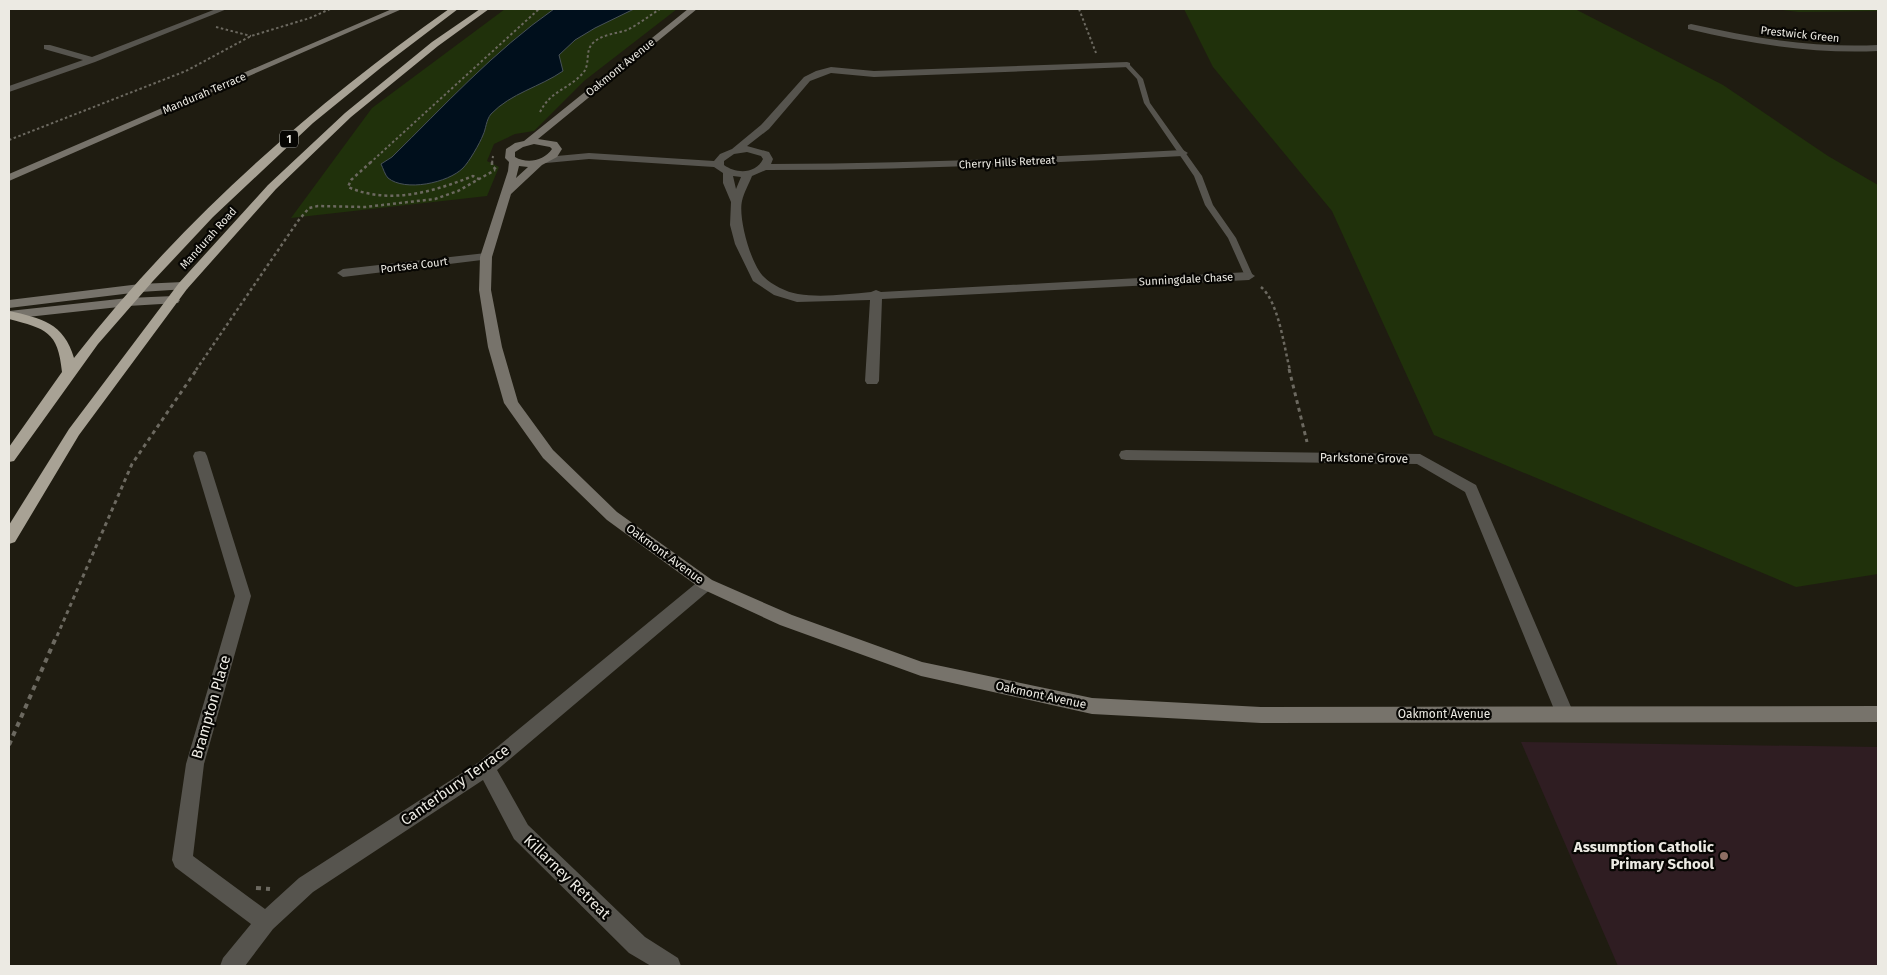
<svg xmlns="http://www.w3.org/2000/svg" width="1887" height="975" font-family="'Fira Sans',sans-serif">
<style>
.education{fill:#2f1d22}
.green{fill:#20310b}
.water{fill:#000f1c;stroke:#475158}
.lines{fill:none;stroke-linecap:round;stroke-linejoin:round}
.path-far3{stroke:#6c6960;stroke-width:2;stroke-dasharray:2.5 2.5;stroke-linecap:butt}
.path-far2{stroke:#6c6960;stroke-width:2.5;stroke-dasharray:3 3;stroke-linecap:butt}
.path-far1{stroke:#6c6960;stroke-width:3;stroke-dasharray:4 4;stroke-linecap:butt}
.path{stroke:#6c6960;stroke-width:4;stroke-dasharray:5 5;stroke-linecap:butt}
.lane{fill:#56544e;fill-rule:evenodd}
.street{fill:#56544e;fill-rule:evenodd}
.secondary{fill:#77736b;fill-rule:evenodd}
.highway{fill:#a8a295;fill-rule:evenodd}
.education-dot{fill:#8d6e63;stroke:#070603;stroke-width:2}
.labels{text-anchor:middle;stroke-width:4.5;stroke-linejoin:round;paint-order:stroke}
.far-street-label{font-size:11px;fill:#eceae3;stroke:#070603}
.shield{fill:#070603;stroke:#a7a6a0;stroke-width:1}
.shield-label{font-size:11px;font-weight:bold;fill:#eceae3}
.street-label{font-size:12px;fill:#eceae3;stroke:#070603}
.near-street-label{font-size:15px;fill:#eceae3;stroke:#070603}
.near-poi-label{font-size:15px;font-weight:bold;fill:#eceae3;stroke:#070603;text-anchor:end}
</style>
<rect width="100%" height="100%" fill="#1f1c11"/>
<!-- education -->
<path class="education" d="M1521,742l357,5v219h-260z"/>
<!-- green -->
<path class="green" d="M505,9h172l-93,72 -50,50 -19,3 -21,10 -7,17 12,6 -12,29 -196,22 81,-110z
M1184,9h391l148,76 105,71 50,29v389l-82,13 -362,-152 -102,-224 -119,-144z
M1774,9h104v2l-79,1z"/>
<!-- water -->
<path class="water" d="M554,9h80l-39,19 -20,12 -16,15 4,16c-23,16 -52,22 -72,43 -5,6 -5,15 -8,21 -3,8 -14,27 -20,33 -15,15 -58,24 -75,10 -3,-3 -5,-10 -7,-14l11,-7c52,-51 102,-106 162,-148z"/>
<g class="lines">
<!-- path-far3 -->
<path class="path-far3" d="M1079,9l17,44
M216,27l35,9
M540,112c11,-22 28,-22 43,-39 8,-9 1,-23 11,-31 9,-8 22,-8 33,-12 12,-6 22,-14 33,-21
M9,140l177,-69 65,-35 59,-18 20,-9
M370,163l169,-154
M492,163l1,-7"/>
<!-- path-far2 -->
<path class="path-far2" d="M371,162l-20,18 -3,7c41,18 85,5 125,-11l6,3
M492,162v4l5,4
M1261,287c18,15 23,61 29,83
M196,370l102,-149 11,-13 9,-2 47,1 70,-8 23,-8 37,-21"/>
<!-- path-far1 -->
<path class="path-far1" d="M1289,369l18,73
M57,636l75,-172 65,-95"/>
<!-- path -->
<path class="path" d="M9,745l48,-110
M256,888l14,1"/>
<!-- lane -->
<path class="lane" d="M1125,64h4l14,15 7,24 52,73 11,29 23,33 17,38 -1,2h-3l-4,-2 -17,-38 -23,-33 -11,-29 -50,-73 -7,-24 -12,-13z"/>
<!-- street -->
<path class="street" d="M216,9h11l-132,53 -86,30v-6l74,-26 -39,-11v-4h6l42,12z
M1691,24c62,14 123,24 187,21v6c-64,3 -128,-7 -190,-22v-4z
M1127,62l3,1v4l-256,10 -43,-4 -21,8 -41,48 -22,17 22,6 4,7 -2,5c138,0 275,-7 412,-14l5,3 -5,3c-139,7 -278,14 -417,14l-14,6c-3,8 -8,16 -10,25 -4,17 9,64 22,76 8,8 22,15 34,17 23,4 50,0 73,-2l5,-2 5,2 368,-20 6,4 -6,4 -367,19 -3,82 -2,3h-10l-2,-3 5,-81 -73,2 -23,-7 -21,-14 -18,-37 -5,-19 1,-23 -8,-19v-10l-9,-6 -125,-8 -43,4 -5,-3 5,-3 43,-4 125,8 6,-7 12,-5 29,-24 43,-48 12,-6 15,-4 43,4zM747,152l14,4 2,3c-7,15 -27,15 -39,6v-4l10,-7zM733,176l8,1 -5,12z
M486,253l6,4 -2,2 -147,18 -6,-4 6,-4z
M1126,450l294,4 56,31 98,229 -3,6 -6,2 -6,-2 -3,-6 -91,-222 -48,-28 -291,-4 -5,-1 -2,-4 2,-4z
M200,451l5,1 2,4 44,140 -47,168 -11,92 72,53 34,-31 180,-116 221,-182 6,-2 6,2 2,4 -2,4 -215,182 31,55 117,112 33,21 3,8h-30l-22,-13 -115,-114 -31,-59 -170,112 -40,37 -28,37h-25l3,-8 28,-34 -76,-57 -3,-7 14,-96 49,-168 -42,-140 2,-4z"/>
<!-- secondary -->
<path class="secondary" d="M392,9h10l-393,172v-7z
M688,9h9l-159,130 19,3 5,7 -5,8 -15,8 -31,29 -19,63 -1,33 11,57 16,55 35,48 64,62 95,68 80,35 130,47 170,36 169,9 617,-1v16l-617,1 -169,-9 -171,-38 -141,-51 -80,-37 -93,-68 -64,-62 -39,-55 -16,-56 -9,-57 1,-33 28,-86 1,-9 -4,-4 1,-9 9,-6 9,-2zM534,144l16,3 2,2c-8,12 -25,15 -37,8v-5l8,-5zM519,166l9,1 -12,11z
M183,282l4,1 2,3 -2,3 -47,3 -131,16v-8l131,-16z
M174,296l6,4 -2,3 -50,3 -119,13v-8l119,-13z"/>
<!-- highway -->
<path class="highway" d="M449,9h9l-75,57 -70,57 -100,94 -60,64 -55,63 -84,117 -5,1v-15l53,-75c-4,-41 -16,-43 -53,-53v-8c32,7 55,12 65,47 105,-135 236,-251 375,-349z
M480,9h9l-51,37 -87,71 -75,72 -89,100 -108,146 -64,107 -6,2v-19l60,-96 110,-146 89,-98 77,-72 87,-71z"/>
</g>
<!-- markers -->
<circle class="education-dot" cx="1724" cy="856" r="5"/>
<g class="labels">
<!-- far-street labels -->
<g class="far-street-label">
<text transform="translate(1800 34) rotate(6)" y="4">Prestwick Green</text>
<text transform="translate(620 67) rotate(-39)" y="4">Oakmont Avenue</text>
<text transform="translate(204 93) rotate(-23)" y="4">Mandurah Terrace</text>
<text transform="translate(1007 162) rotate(-3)" y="4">Cherry Hills Retreat</text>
<text transform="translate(208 238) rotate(-48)" y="4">Mandurah Road</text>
<text transform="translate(414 265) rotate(-7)" y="4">Portsea Court</text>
<text transform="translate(1186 279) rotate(-3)" y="4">Sunningdale Chase</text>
</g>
<!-- shield labels -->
<rect class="shield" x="280" y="130.5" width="18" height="17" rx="4"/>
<g class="shield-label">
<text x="289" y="143">1</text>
</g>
<!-- street labels -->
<g class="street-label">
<text transform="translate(1364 458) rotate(1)" y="4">Parkstone Grove</text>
<text transform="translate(665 554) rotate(36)" y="4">Oakmont Avenue</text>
<text transform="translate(1041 695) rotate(12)" y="4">Oakmont Avenue</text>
<text x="1444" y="718">Oakmont Avenue</text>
</g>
<!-- near-street labels -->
<g class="near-street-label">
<text transform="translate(211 707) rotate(-74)" y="5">Brampton Place</text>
<text transform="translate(455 785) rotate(-35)" y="5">Canterbury Terrace</text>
<text transform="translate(567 877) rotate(44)" y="5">Killarney Retreat</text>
</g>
<!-- near-poi labels -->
<g class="near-poi-label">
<text x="1714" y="852">Assumption Catholic<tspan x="1714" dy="17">Primary School</tspan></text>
</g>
</g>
<!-- border -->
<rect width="1887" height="975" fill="none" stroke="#eceae3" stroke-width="20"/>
</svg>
